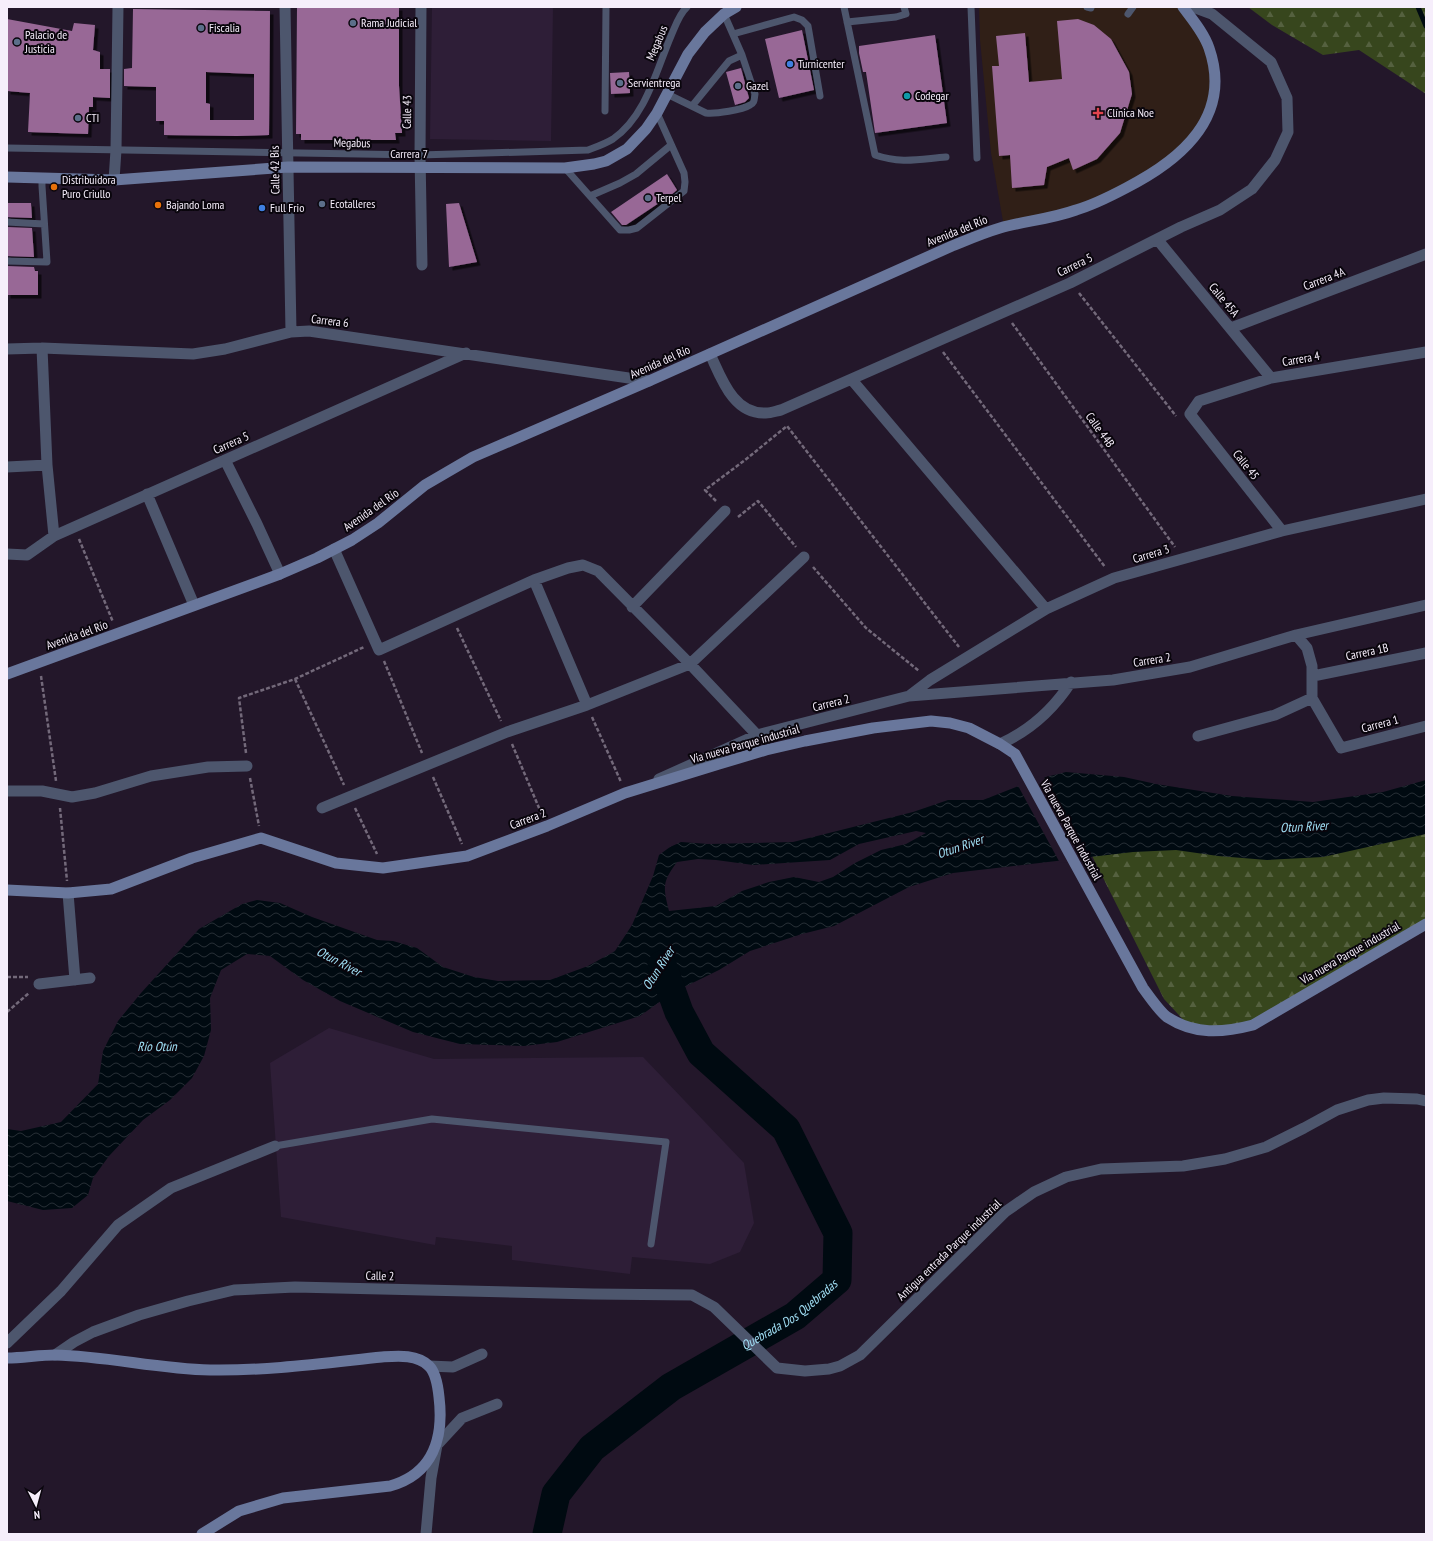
<svg xmlns="http://www.w3.org/2000/svg" width="1433" height="1541" font-family="'PT Sans Narrow',sans-serif">
  <defs>
    <pattern id="forest-firs" width="22" height="20" patternUnits="userSpaceOnUse"><rect width="22" height="20" fill="#37461d"/><path d="M5 1l3.5 6h-7zM16 11l3.5 6h-7z" fill="#55613f"/></pattern>
    <pattern id="water-waves" width="16" height="10" patternUnits="userSpaceOnUse"><rect width="16" height="10" fill="#000a11"/><path d="M0 5q4-4 8 0t8 0" fill="none" stroke="#262e35"/></pattern>
    <filter id="shadow"><feDropShadow dx="3.5" dy="3.5" stdDeviation="0" flood-color="#0009"/></filter>
  </defs>
  <rect width="100%" height="100%" fill="#23172a"/>
  <path fill="#2e1e37" d="M432,7H553L551,141L430,139Z
    M329,1028L434,1059L643,1057L744,1163L754,1223L740,1252L710,1264L632,1257L630,1274L512,1260V1246L436,1237L435,1245L281,1217L270,1063Z"/>
  <path fill="#301f17" d="M979,7H1183L1209,46L1212,105L1182,151L1094,204L1004,227L991,153L980,40Z"/>
  <path fill="url(#forest-firs)" d="M1248,7H1426V94L1359,50L1323,55L1272,25Z
    M1078,828L1426,829V924L1253,1025L1190,1027L1164,999Z"/>
  <path fill="url(#water-waves)" fill-rule="evenodd" d="M1066,772L1124,777L1156,784L1232,796L1313,802L1383,792L1426,780V834L1323,857L1267,860L1218,856L1176,850L1133,852L953,873L909,887L834,926L802,934L750,951L719,970L672,993L640,1016L557,1042L524,1046L460,1044L413,1032L340,1001L303,980L270,956L247,954L221,970L210,998L211,1030L204,1056L192,1078L170,1100L143,1120L109,1156L93,1178L88,1195L72,1208L43,1210L7,1201V1129L21,1131L61,1122L98,1084L103,1051L118,1021L141,993L199,929L242,904L257,900L280,903L312,917L377,940L393,941L417,948L443,967L474,977L498,981L550,980L588,966L615,951L632,925L653,876L659,855L670,847L681,842L709,844L793,842L913,812L948,800H983L1034,780ZM916,831L926,833L906,844L881,850L855,863L833,877L819,882L794,877L769,882L742,891L716,906L669,911C663,887 662,882 677,862L698,859L716,860L753,865L830,860L859,844Z"/>
  <path fill="#23172a" d="M1043,775L1089,860L1060,863L1017,784Z"/>
  <g fill="none" stroke-linecap="round" stroke-linejoin="round">
    <path stroke="#000a11" stroke-width="5" d="M1418,7L1426,26"/>
    <path stroke="#000a11" stroke-width="29" id="s1" d="M547,1534L556,1494L592,1448L671,1387L795,1316L837,1280L838,1233L786,1129L701,1053L679,1012L662,965"/>
  </g>
  <path fill="#986896" fill-rule="evenodd" filter="url(#shadow)" d="M297,7H399V86L402,133H395L396,140H301V134H296Z
    M133,9L270,11L269,135L237,136L164,135V121H156V87L124,86V69L132,68ZM206,72L254,74V120H210V104L206,103Z
    M7,19L72,31L74,23L95,25L93,50L100,52V69H110V98L93,97V107H89L88,134L28,132L30,93L7,91Z
    M1078,19L1094,25L1111,39L1129,72L1132,94L1120,133L1097,159L1073,170L1069,158L1047,167L1044,185L1012,188L1010,155L999,156L992,66H999L996,36L1025,33L1029,82L1062,79L1057,21Z
    M802,30L814,90L779,98L765,39Z
    M935,35L947,123L875,133L866,72H863L859,53V46Z
    M741,68L749,98L745,102L735,105L726,72Z
    M629,72L630,93L611,94L610,73Z
    M667,174L677,190L671,195L626,225H622L611,212Z
    M7,203H31L32,218L7,217Z
    M459,203L477,262L449,267L446,204Z
    M7,227L32,228L34,257L7,256Z
    M7,266L34,267L35,271H38V295H7Z"/>
  <g fill="none" stroke-linecap="round" stroke-linejoin="round">
    <path stroke="#73697a" stroke-width="2.5" stroke-dasharray="4 2" stroke-linecap="butt" d="M1079,293L1176,416
      M1012,323L1175,547
      M943,352L1105,567
      M716,501L705,490L745,460L787,426L959,647
      M738,517L758,501L796,547
      M79,539L113,622
      M813,567L866,628L919,671
      M457,628L501,721
      M384,661L422,753
      M41,676L56,781
      M295,679L344,785
      M592,717L621,782
      M512,744L542,815
      M246,753L239,698L295,679L364,647
      M433,777L462,844
      M250,778L259,826
      M60,808L67,881
      M355,808L377,854
      M7,977H28
      M7,1012L29,993"/>
    <path stroke="#4d566d" stroke-width="7" d="M844,7L875,155C901,164 920,159 946,157
      M971,7L977,158
      M1087,7L1091,8
      M1128,14L1133,7
      M847,22L896,17L906,14L904,7
      M733,34L794,17L802,20L808,26L820,96
      M667,94L706,113C716,114 742,110 750,105C755,103 754,99 755,94L742,55L724,14
      M692,106L729,61L742,55
      M605,111L606,7
      M7,148L420,155L588,150C596,147 605,144 613,139C646,116 656,71 671,36C675,27 679,14 687,7
      M565,168L620,230H629L637,228L684,191L685,182L684,173L657,113
      M590,196L620,183L636,174L671,145
      M7,222L44,224
      M7,261L47,262L42,186V178
      M275,1146L432,1119L666,1142L651,1244"/>
    <path stroke="#4d566d" stroke-width="11" d="M285,7L291,332
      M421,7L420,155L422,265
      M114,180L116,150L118,7
      M1157,239L1271,378
      M1231,328L1426,254
      M42,348L47,465L54,536
      M7,349L42,348L193,354L225,349L291,332L309,331L649,381
      M710,354C721,377 733,415 766,413C771,413 776,411 781,410L1070,283L1181,227L1220,210L1252,189L1275,160L1288,132L1287,98L1271,62L1212,14L1193,7
      M852,380L1046,609
      M225,460L257,524L280,574
      M7,467L47,465
      M147,494L194,605
      M1282,531L1190,414L1199,401L1271,378L1426,352
      M334,549L379,650L534,580L568,568L583,565L598,571L690,664L757,735
      M7,554L27,555L54,536L466,353
      M534,580L587,705
      M632,607L725,511
      M1296,635L1307,648L1312,666V698L1341,748L1426,726
      M1313,676L1426,653
      M909,696L930,680L1046,609L1114,578L1282,531L1426,499
      M1198,736L1275,715L1312,698
      M1000,744C1031,730 1053,710 1071,682
      M659,779L757,735L909,696L1113,680L1190,667L1296,635L1426,605
      M7,791H42L72,797L95,793L151,776L208,767L247,766
      M322,808L507,732L587,705L690,664L804,557
      M68,893L75,980
      M39,984L90,978
      M7,1343L61,1291L118,1225L171,1188L275,1146
      M55,1355L74,1342L93,1332L139,1315L188,1301L234,1290L295,1287L593,1294L692,1295L714,1307L777,1368L805,1371L829,1369L840,1366L860,1355L1005,1212L1034,1192L1066,1177L1101,1169L1183,1166L1225,1159L1266,1147L1304,1128L1337,1110L1368,1100L1384,1098L1417,1099L1426,1101
      M429,1366L453,1367L482,1354
      M426,1534L431,1478L437,1445L462,1418L497,1404"/>
    <path stroke="#69779c" stroke-width="11" d="M7,177L114,180L288,167L565,168L594,164L606,161L627,149L646,129L657,113L688,54L705,32L724,14L736,7
      M7,674L280,574L317,558L352,540L378,523L425,485L473,457L649,381L952,246C967,240 983,233 1000,228C1025,221 1051,219 1076,210C1093,205 1109,197 1126,188C1181,160 1233,117 1209,48C1204,33 1192,19 1183,7
      M7,890L68,893L111,889L192,858L261,838L336,863L383,868L467,856L547,826L625,793L719,764L766,750L805,741L873,728L931,721L950,723L969,728L1000,744L1015,754L1143,988C1149,996 1159,1011 1167,1017C1195,1035 1222,1033 1253,1025L1426,924
      M7,1358C23,1358 39,1355 55,1355C107,1356 158,1369 210,1370C267,1371 325,1363 382,1357C397,1356 417,1354 429,1366C436,1373 438,1387 439,1397C444,1438 433,1474 390,1486L283,1498L239,1511L202,1534"/>
  </g>
  <g fill="#5c6f8a" stroke="#09050c" stroke-width="1.5">
    <circle cx="353" cy="23" r="4"/>
    <circle cx="201" cy="28" r="4"/>
    <circle cx="17" cy="42" r="4"/>
    <circle cx="620" cy="83" r="4"/>
    <circle cx="738" cy="86" r="4"/>
    <circle cx="78" cy="118" r="4"/>
    <circle cx="648" cy="198" r="4"/>
    <circle cx="322" cy="204" r="4"/>
  </g>
  <g fill="#3f7fe0" stroke="#09050c" stroke-width="1.5">
    <circle cx="790" cy="64" r="4"/>
    <circle cx="262" cy="208" r="4"/>
  </g>
  <circle fill="#0f9aa8" stroke="#09050c" stroke-width="1.5" cx="907" cy="96" r="4"/>
  <path fill="#e0444e" stroke="#09050c" stroke-width="1.5" d="M1096 107h4v4h4v4h-4v4h-4v-4h-4v-4h4z"/>
  <g fill="#e8710a" stroke="#09050c" stroke-width="1.5">
    <circle cx="54" cy="187" r="4"/>
    <circle cx="158" cy="205" r="4"/>
  </g>
  <g text-anchor="middle" stroke-width="4" stroke-linejoin="round" paint-order="stroke">
    <g font-size="12" fill="#f6eefb" stroke="#09050c" text-anchor="start">
      <text x="361" y="27">Rama Judicial</text>
      <text x="209" y="32">Fiscalia</text>
      <text x="25" y="39">Palacio de<tspan x="25" dy="14">Justicia</tspan></text>
      <text x="798" y="68">Turnicenter</text>
      <text x="628" y="87">Servientrega</text>
      <text x="746" y="90">Gazel</text>
      <text x="915" y="100">Codegar</text>
      <text x="1107" y="117">Clínica Noe</text>
      <text x="86" y="122">CTI</text>
      <text x="62" y="184">Distribuidora<tspan x="62" dy="14">Puro Criullo</tspan></text>
      <text x="656" y="202">Terpel</text>
      <text x="330" y="208">Ecotalleres</text>
      <text x="166" y="209">Bajando Loma</text>
      <text x="270" y="212">Full Frio</text>
    </g>
    <g font-size="12" fill="#f6eefb" stroke="#09050c">
      <text transform="translate(657 43) rotate(-67)" y="4">Megabus</text>
      <text transform="translate(407 112) rotate(-89)" y="4">Calle 43</text>
      <text transform="translate(352 143) rotate(1)" y="4">Megabus</text>
      <text x="409" y="158">Carrera 7</text>
      <text transform="translate(275 170) rotate(-91)" y="4">Calle 42 Bis</text>
      <text transform="translate(957 231) rotate(-22)" y="4">Avenida del Río</text>
      <text transform="translate(1075 265) rotate(-26)" y="4">Carrera 5</text>
      <text transform="translate(1324 279) rotate(-21)" y="4">Carrera 4A</text>
      <text transform="translate(1224 300) rotate(50)" y="4">Calle 45A</text>
      <text transform="translate(330 321) rotate(7)" y="4">Carrera 6</text>
      <text transform="translate(1301 359) rotate(-10)" y="4">Carrera 4</text>
      <text transform="translate(660 362) rotate(-24)" y="4">Avenida del Río</text>
      <text transform="translate(1100 430) rotate(54)" y="4">Calle 44B</text>
      <text transform="translate(231 443) rotate(-24)" y="4">Carrera 5</text>
      <text transform="translate(1246 465) rotate(52)" y="4">Calle 45</text>
      <text transform="translate(371 510) rotate(-35)" y="4">Avenida del Río</text>
      <text transform="translate(1151 554) rotate(-17)" y="4">Carrera 3</text>
      <text transform="translate(77 635) rotate(-20)" y="4">Avenida del Río</text>
      <text transform="translate(1367 652) rotate(-12)" y="4">Carrera 1B</text>
      <text transform="translate(1152 660) rotate(-9)" y="4">Carrera 2</text>
      <text transform="translate(831 703) rotate(-14)" y="4">Carrera 2</text>
      <text transform="translate(1380 724) rotate(-15)" y="4">Carrera 1</text>
      <text transform="translate(745 744) rotate(-16)" y="4">Vía nueva Parque industrial</text>
      <text transform="translate(528 819) rotate(-21)" y="4">Carrera 2</text>
      <text transform="translate(1071 830) rotate(61)" y="4">Vía nueva Parque industrial</text>
      <text transform="translate(1350 953) rotate(-30)" y="4">Vía nueva Parque industrial</text>
      <text transform="translate(949 1250) rotate(-44)" y="4">Antigua entrada Parque industrial</text>
      <text transform="translate(380 1276) rotate(1)" y="4">Calle 2</text>
    </g>
    <g font-size="13" font-style="italic" fill="#a1e0f6" stroke="#09050c">
      <text transform="translate(1304 826) rotate(-3)" y="5">Otun River</text>
      <text transform="translate(960 846) rotate(-19)" y="5">Otun River</text>
      <text transform="translate(339 961) rotate(28)" y="5">Otun River</text>
      <text transform="translate(658 968) rotate(-57)" y="5">Otun River</text>
      <text x="157" y="1051">Río Otún</text>
      <text dy="5" stroke="none"><textPath href="#s1" startOffset="338">Quebrada Dos Quebradas</textPath></text>
    </g>
  </g>
  <rect width="1433" height="1541" fill="none" stroke="#f6eefb" stroke-width="16"/>
  <g transform="translate(36 1505) rotate(174)" stroke="#09050c" stroke-width="3" paint-order="stroke">
  <path d="M0-3L7 15L0 10L-7 15Z" fill="#f6eefb"/>
  <text y="-6" font-size="11" font-weight="bold" text-anchor="middle" fill="#f6eefb">N</text>
  </g>
</svg>
